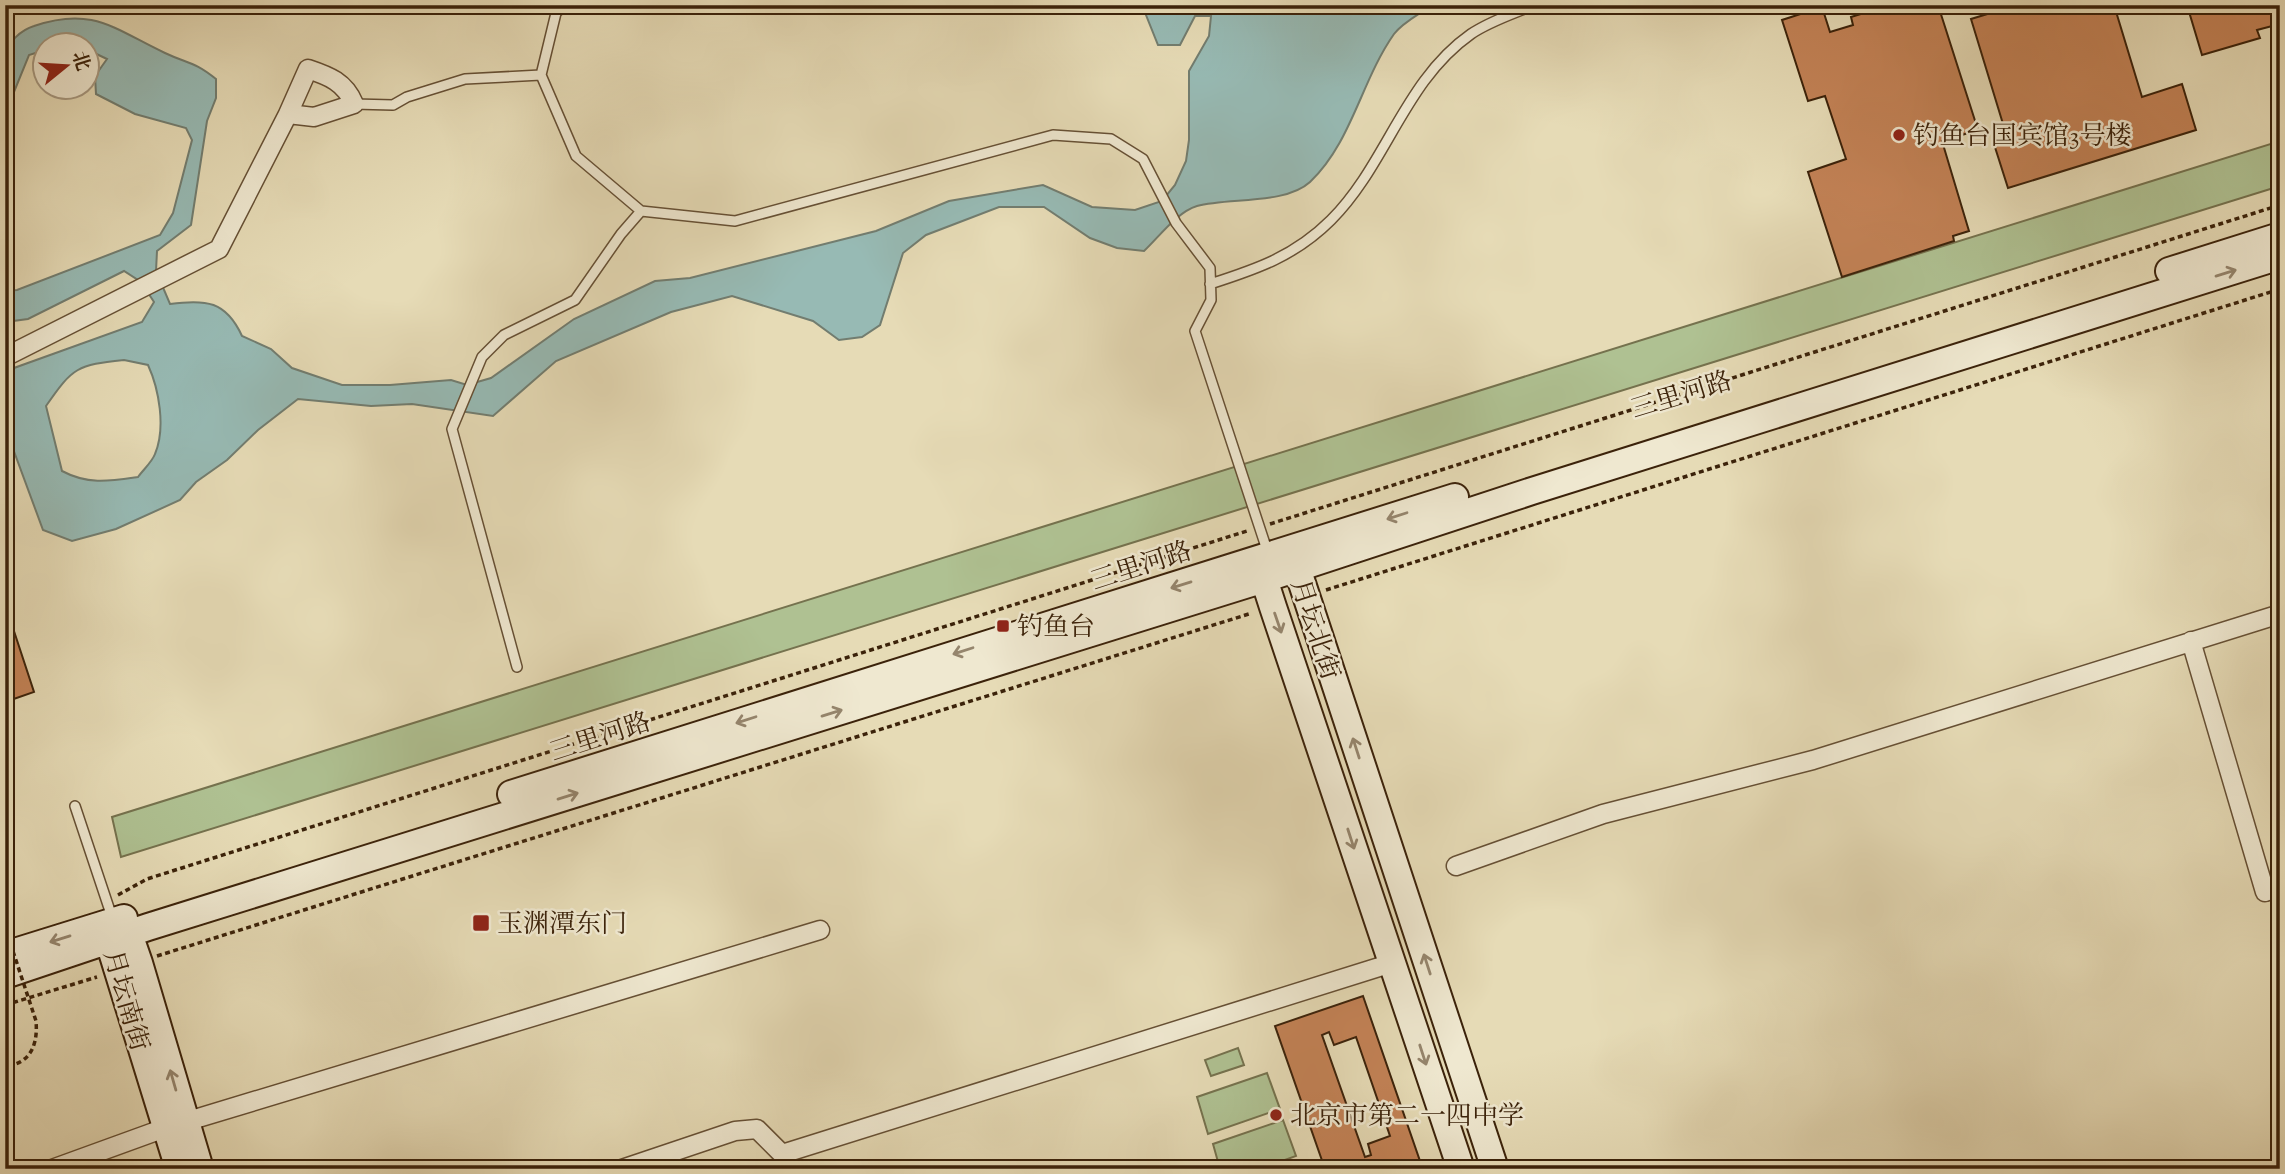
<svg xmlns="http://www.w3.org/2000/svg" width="2285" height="1174" font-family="'Sorts Mill Goudy','Noto Serif SC',serif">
  <rect width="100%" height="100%" fill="#e6dbb6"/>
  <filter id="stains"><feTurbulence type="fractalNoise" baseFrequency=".00286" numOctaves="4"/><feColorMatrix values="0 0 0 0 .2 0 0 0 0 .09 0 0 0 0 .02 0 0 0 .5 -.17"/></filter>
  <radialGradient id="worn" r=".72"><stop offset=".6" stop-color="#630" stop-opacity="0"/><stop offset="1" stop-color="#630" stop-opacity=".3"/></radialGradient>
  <path fill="#afc192" stroke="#75724e" stroke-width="2" d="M2280,141V186L121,857L112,817Z
    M1238,1048L1244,1065L1211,1076L1205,1060Z
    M1267,1073L1280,1109L1208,1134L1197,1097Z
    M1283,1120L1296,1156L1260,1169H1220L1213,1144Z"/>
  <path fill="#97bab4" stroke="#727d70" stroke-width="2" fill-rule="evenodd" d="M1142,5H1432C1420,14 1403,22 1394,34C1361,81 1352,142 1310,182C1285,205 1228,197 1197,206C1177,212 1159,237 1144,251L1117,248L1090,238L1044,207H999L926,235L903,253L880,325L862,337L839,340L813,321L732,296L671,312L556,361L493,416L412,404L371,406L298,399L258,430L227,460L196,482L180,500L116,529L72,541L43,530L5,427V375L14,368L142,322L154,302L141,282L124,271L28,319L5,322V291L17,290L160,235L173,213L192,140L186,128L135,114L96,94L95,76L107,59L88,50V46H46L45,50L29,55L5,114C5,96 1,73 5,55C8,42 21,30 34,26C93,6 114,29 165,53C188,64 194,61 216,79V98L207,121L191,225L157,251L156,271L170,304C206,299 226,301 242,336L271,349L292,368L342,385H390L451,380L467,385L491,378L574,319L655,281L690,278L876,231L949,201L1043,185L1092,207L1135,210L1162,201L1175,185L1186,161L1189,140V71L1209,36L1211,16H1195L1180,45H1158ZM124,360L148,365C159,389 166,428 155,454C152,462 143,470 138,477C110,481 88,485 62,471L46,406C73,367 77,365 124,360Z"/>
  <path fill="#c38256" stroke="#3b220a" stroke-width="2" fill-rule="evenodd" d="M1890,5L1896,10L1912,5H1938L1978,130L1942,141L1969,231L1953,236L1954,241L1842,277L1808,172L1846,159L1825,96L1808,101L1782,20L1822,7L1830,32L1853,25L1851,17Z
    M2017,5H2114L2142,97L2182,84L2196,130L2008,188L1993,141L2007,137L1971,19Z
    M2187,5H2280V24L2257,30L2260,38L2202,55Z
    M11,622L34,692L5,702V624Z
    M1363,996L1421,1164L1407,1169H1325L1275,1026ZM1329,1032L1334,1045L1356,1037L1390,1136L1368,1144L1371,1155L1365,1157L1322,1035Z"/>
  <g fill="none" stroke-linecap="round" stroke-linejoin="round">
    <g stroke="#665035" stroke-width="12">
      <path id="service" d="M564,5L556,13L541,75L576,156L641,211L735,221L1053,135L1111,139L1143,159L1176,223L1210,268L1211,300L1195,331L1268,553
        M354,104L393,105L407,97L465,79L541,75
        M1210,284C1257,269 1295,256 1331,220C1387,164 1404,81 1471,34C1490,21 1513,14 1534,5
        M517,667L452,429L482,357L504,335L575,300L621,234L641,211
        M75,806L112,917"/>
    </g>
    <g stroke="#665035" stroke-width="21">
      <path id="minor" d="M308,69C329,76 345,82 354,104L314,117L288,114Z
        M5,357L219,249L288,114
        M2191,641L2265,892L2280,887
        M1456,866L1603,814L1813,760L2280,614
        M52,1169L165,1128L820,930
        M622,1169L735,1131L757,1129L782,1154L1392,963"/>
    </g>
    <g stroke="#3b220a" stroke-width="30">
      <path id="secondary" d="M2169,271L2280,236
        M1268,563L1264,579L1273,607L1461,1169
        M1297,568L1495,1169
        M511,794L1455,497
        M117,924L129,934L139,963L200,1169
        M113,926L109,942L179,1169
        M5,955L124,918
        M5,975L148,927L1264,579L1532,491L2280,256"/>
    </g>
    <path stroke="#3b220a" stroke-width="3.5" stroke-dasharray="5 3.5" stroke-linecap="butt" d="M1270,524L2280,205
      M1326,590L2280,289
      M118,895L147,879L1250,530
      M157,956L1252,613
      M5,1005L97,977"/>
    <use href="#service" stroke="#efe8d0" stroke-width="9"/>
    <use href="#minor" stroke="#efe8d0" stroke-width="18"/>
    <use href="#secondary" stroke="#efe8d0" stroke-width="26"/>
    <path stroke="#3b220a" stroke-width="3.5" stroke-dasharray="5 3.5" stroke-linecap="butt" d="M5,927L36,1021C38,1044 31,1064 5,1066"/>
  </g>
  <defs><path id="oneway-shaft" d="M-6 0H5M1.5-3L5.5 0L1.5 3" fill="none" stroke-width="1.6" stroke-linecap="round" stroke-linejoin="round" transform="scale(1.75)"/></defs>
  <g stroke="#95856d">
    <use href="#oneway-shaft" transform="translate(2226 273) rotate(-17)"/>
    <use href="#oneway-shaft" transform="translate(1397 516) rotate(162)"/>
    <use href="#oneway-shaft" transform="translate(1181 585) rotate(163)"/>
    <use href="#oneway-shaft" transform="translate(1278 623) rotate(71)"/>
    <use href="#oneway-shaft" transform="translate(963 651) rotate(162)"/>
    <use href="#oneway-shaft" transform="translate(832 713) rotate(-17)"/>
    <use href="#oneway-shaft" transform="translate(746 720) rotate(162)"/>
    <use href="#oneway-shaft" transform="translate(1356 748) rotate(-108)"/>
    <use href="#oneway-shaft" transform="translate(568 796) rotate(-17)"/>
    <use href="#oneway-shaft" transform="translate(1351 839) rotate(72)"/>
    <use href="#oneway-shaft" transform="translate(60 939) rotate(163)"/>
    <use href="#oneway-shaft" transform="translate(1427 964) rotate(-108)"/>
    <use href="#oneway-shaft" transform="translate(1423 1055) rotate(72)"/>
    <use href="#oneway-shaft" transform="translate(173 1080) rotate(-106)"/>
  </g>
  <g fill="#8f2418" stroke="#efe8d0" stroke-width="2.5">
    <circle cx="1899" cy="135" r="7"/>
    <rect x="996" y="619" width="14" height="14" rx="3.5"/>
    <rect x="472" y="914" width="18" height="18" rx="3.5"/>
    <circle cx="1276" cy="1115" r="7"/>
  </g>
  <g text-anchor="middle" stroke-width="5" stroke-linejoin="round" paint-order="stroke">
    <g font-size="26" fill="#3b220a" stroke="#efe8d0" text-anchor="start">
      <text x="1913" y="144">钓鱼台国宾馆3号楼</text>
      <text x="1017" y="635">钓鱼台</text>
      <text x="497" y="932">玉渊潭东门</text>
      <text x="1290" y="1124">北京市第二一四中学</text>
    </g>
    <g font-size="26" fill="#3b220a" stroke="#efe8d0">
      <text transform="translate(1681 394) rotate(-17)" y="9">三里河路</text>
      <text transform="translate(1141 565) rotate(-18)" y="9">三里河路</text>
      <text transform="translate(1316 629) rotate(72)" y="9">月坛北街</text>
      <text transform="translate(600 736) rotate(-18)" y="9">三里河路</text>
      <text transform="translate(127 1000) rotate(74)" y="9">月坛南街</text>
    </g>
  </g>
  <rect width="2285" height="1174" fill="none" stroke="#e6dbb6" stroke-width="28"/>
  <rect x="7" y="7" width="2271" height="1160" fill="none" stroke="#3b220a" stroke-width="3.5"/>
  <rect x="14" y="14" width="2257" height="1146" fill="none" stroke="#3b220a" stroke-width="2"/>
  <g transform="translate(66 66) rotate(72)"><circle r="33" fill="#efe8d0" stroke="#a79981" stroke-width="2"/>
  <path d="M0-5L12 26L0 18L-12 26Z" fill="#8f2418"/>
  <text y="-10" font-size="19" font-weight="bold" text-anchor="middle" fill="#3b220a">北</text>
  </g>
  <rect width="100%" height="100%" filter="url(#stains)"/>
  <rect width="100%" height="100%" fill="url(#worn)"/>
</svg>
